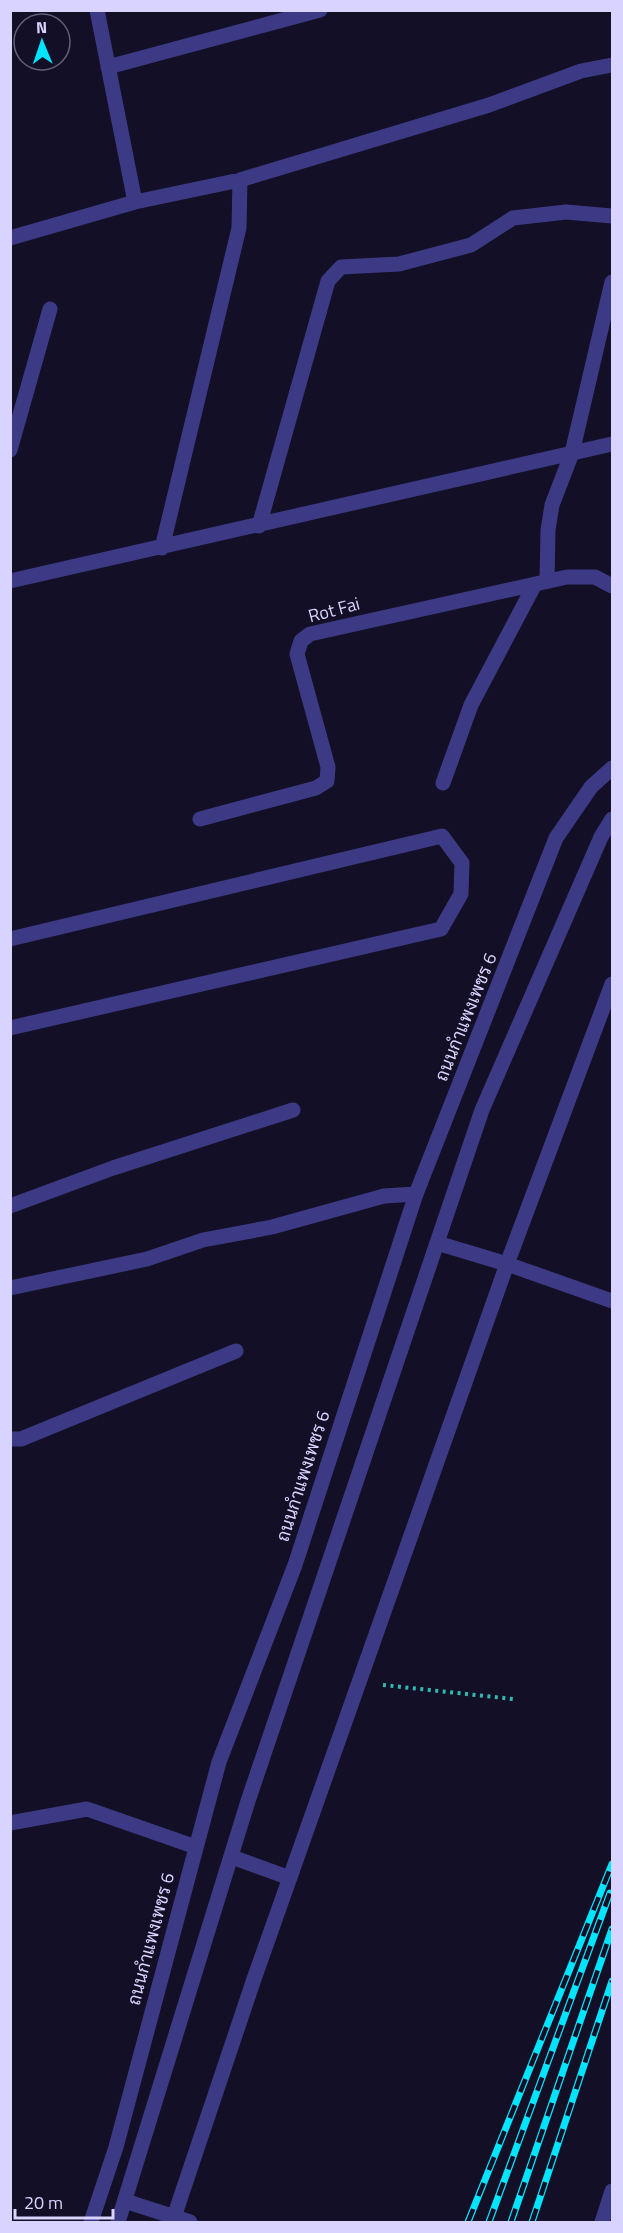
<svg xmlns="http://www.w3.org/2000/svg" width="623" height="2233" font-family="'Titillium Web',Sarabun,sans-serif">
  <rect width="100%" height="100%" fill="#130f26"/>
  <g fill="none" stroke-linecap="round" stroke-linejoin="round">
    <path stroke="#2fb8b0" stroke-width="4" stroke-dasharray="3 4.5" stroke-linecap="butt" d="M383,1685L513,1699"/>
    <path stroke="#3d3a85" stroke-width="15" d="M443,783L471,705L535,584
      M200,819L316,788L327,781L328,767L297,654L301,641L310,634L567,577H595L612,586
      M10,939L442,836L462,863L461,894L441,929L10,1028
      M10,1206L113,1168L293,1110
      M10,1288L147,1259L203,1240L272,1227L384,1196L416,1194
      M10,1439H21L236,1351
      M125,2201L190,2222
      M602,2222L612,2191"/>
    <path stroke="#3d3a85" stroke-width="15" d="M97,10L135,202
      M108,67L320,10
      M10,238L135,202L240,180L489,105L581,71L612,65
      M10,450L50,309
      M259,526L328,281L341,267L399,264L471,245L513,218L566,212L612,216
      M162,548L239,228L240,180
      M10,581L612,444
      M547,581L548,530L552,505L572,453L612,282
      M437,1243L507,1264L612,1301
      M10,1823L87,1809L196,1847
      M232,1857L290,1878
      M174,2217L254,1979L507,1264L612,984"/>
    <path stroke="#3d3a85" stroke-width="15" d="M91,2222L116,2147L219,1762L295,1565L416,1194L556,838L591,787L612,768
      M118,2222L248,1801L482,1110L601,837L612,819"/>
    <g stroke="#00e5ff" stroke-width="7">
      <path id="rail" d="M468,2222L612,1864
        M489,2222L610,1893
        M511,2222L612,1929
        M532,2222L612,1981"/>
    </g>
    <use href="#rail" stroke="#130f26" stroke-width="4.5" stroke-dasharray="14" stroke-linecap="butt"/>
  </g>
  <g text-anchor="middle" stroke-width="4.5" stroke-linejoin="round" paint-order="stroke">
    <g font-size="18" fill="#d9d4ff" stroke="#130f26">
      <text transform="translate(334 610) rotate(-15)" y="6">Rot Fai</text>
      <text transform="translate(466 1017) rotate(-68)" y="6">ถนนกำแพงเพชร 6</text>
      <text transform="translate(303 1476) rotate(-72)" y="6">ถนนกำแพงเพชร 6</text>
      <text transform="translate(151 1939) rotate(-75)" y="6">ถนนกำแพงเพชร 6</text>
    </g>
  </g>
  <rect width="623" height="2233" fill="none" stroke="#d9d4ff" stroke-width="24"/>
  <g transform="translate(42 42) rotate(358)"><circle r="28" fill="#130f26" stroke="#625e7d" stroke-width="1.5"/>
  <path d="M0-4.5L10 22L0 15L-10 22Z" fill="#00e5ff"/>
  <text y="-9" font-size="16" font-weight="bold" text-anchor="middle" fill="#d9d4ff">N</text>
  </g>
  <path d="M15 2209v9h98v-9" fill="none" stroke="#d9d4ff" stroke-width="3"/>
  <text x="24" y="2209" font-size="18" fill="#d9d4ff" stroke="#130f26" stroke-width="4.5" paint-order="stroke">20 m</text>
</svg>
